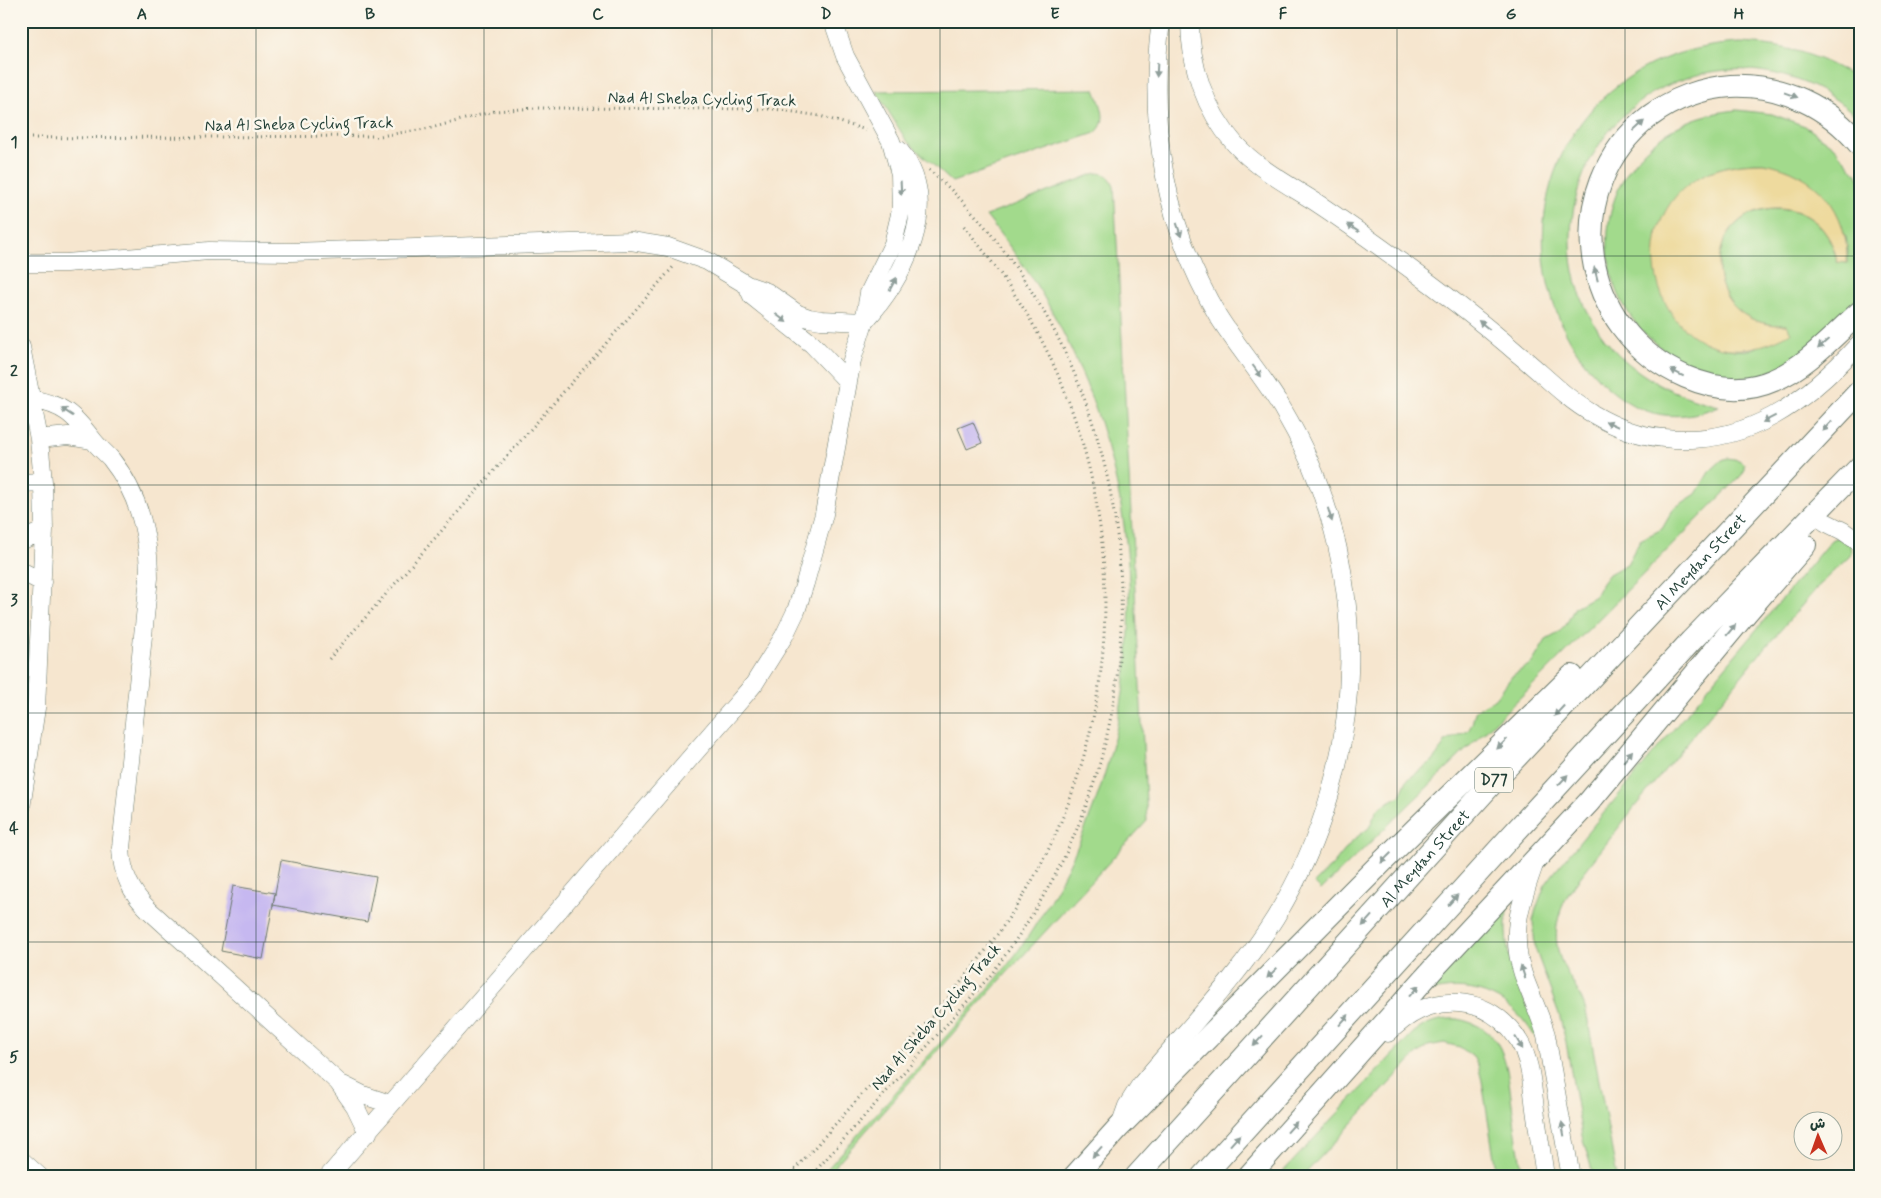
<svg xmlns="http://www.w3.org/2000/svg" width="1881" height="1198" font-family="Mynerve,'Playpen Sans Arabic',sans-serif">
  <rect width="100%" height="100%" fill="#fbf7ec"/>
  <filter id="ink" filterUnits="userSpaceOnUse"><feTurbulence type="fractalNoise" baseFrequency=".02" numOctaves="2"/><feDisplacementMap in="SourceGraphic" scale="10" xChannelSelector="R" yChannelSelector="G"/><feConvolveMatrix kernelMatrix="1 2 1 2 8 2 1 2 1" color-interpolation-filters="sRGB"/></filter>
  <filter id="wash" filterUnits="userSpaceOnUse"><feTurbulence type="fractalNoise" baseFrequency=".0096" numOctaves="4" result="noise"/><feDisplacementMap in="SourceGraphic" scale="20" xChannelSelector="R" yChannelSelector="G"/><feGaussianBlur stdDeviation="1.12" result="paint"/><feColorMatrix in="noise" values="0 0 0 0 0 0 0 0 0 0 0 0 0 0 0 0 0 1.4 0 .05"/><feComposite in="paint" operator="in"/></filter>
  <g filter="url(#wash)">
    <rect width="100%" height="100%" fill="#f6e6cf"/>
    <path fill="#a2da8c" stroke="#608c60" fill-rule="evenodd" d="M1740,43C1787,45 1821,55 1860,81V120C1834,93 1797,76 1760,71C1723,66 1683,75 1651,94C1561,150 1542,279 1619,355C1647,382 1681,397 1719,406C1672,426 1633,414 1599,379C1512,288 1528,135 1639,71C1670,53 1704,45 1740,43Z
      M1095,89C1100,104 1110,121 1095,133L952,182L906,140L876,91Z
      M1737,110L1772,114L1805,126L1833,146L1856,173L1860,181V301C1846,314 1832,327 1818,340C1812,346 1805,353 1798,358C1788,364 1768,373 1757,376C1740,381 1716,374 1701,369C1585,329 1574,174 1685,123C1702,115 1719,112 1737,110ZM1764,163L1846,236L1848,250L1847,263L1837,262C1824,186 1721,194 1719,265C1718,279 1723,293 1732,304C1746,320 1765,326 1786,325C1776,332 1766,343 1755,348C1737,356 1707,343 1691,334L1656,236C1672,184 1711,162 1764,163Z
      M1096,173C1106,173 1111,177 1114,186L1147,821L995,986L825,1177H820C860,1132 900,1087 941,1042C970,1009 1001,977 1025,941C1156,745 1164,512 1049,306C1031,274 1009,245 986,216Z
      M1728,458L1739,460L1744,464V471L1741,476L1534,684L1321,890L1314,883L1333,865L1353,840L1369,828L1377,810L1385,804L1400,796L1407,780L1434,760L1446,741L1468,731L1472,724L1475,712L1478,709L1495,699L1513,675L1532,663L1546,640L1557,634L1566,625L1575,607L1595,596L1602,583L1609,574L1627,564L1640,540L1662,529L1674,508L1696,494L1709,472L1722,460Z
      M1835,538H1840L1850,544L1851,553L1850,556L1823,581L1753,662L1633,809L1575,884C1557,909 1550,937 1563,965C1571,981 1581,994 1586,1011L1617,1177H1594L1582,1136L1566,1042L1559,1014L1535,948L1533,921L1536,909L1545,885L1553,874L1831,540Z
      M1508,903C1499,956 1521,988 1539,1036L1535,1037C1513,999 1476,981 1433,991L1430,989L1431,986Z
      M1457,1019C1473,1022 1486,1028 1496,1041C1508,1059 1509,1084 1512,1104C1515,1128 1519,1153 1523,1177H1497L1482,1081L1478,1065L1473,1057L1460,1047L1444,1043L1428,1046L1415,1056L1302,1177H1278L1413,1033C1427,1022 1440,1018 1457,1019Z"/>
    <path fill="#eeda9e" stroke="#868c69" d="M1764,163C1816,172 1849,210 1847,263L1837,262C1824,186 1721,193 1719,265C1718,279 1723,293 1732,304C1746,320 1765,326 1787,325L1791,333C1647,415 1586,160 1764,163Z"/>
    <g id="blocks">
      <path fill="#c6b8f0" d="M973,422L982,443L967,449L958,428Z
        M281,860L376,877L367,922L273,905Z
        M233,886L275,893L263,959L221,951Z"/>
    </g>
  </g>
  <g filter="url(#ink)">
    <use href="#blocks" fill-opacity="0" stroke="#6a786a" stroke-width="1"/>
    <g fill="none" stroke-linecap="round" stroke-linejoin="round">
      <g stroke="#6a786a" stroke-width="19">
        <path id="minor" d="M1190,21C1190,66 1205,110 1235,144C1257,168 1287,184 1314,201C1349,224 1382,248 1416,273C1450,298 1485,325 1517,353C1542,373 1565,398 1593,414C1615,427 1639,436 1664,438C1748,447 1806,402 1860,343
          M21,263H66L209,251L291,252L631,241L668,247L707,261L747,285L767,292L798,314L809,318L821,320L864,322
          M747,285L752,296L812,344L848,382
          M864,322C903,279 944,204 899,150
          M21,347L39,439L43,482L44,530L36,708L21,808
          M31,399C64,405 73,414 93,440C98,447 105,452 111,459C138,493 149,535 149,578L121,848C122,874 131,893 150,911L338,1082L355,1106L368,1133
          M39,439L68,436L93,440
          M21,483L43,482
          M1825,522L1843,531L1860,543
          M21,541L44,530
          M21,571L42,582
          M1535,862C1521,902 1509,932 1523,974C1530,994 1540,1014 1546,1035L1571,1177
          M1388,1033C1408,1013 1430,1001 1459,1003C1491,1005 1519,1030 1527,1060C1532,1076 1533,1093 1535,1109C1538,1132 1542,1154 1545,1177
          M343,1085L363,1095L390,1104
          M1122,1120L1127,1106L1139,1087C1185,1031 1237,979 1275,918C1371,763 1375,564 1282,408C1263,376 1238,348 1218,316C1165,227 1147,123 1161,21
          M21,1160L40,1177
          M328,1177L736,705L754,684L784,636L796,611L805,583L824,514L852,360L864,322L869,293L893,244L901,210L900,174L891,141L845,56L833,21"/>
      </g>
      <g stroke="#6a786a" stroke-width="24">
        <g id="major">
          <path d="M1860,145C1828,106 1782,84 1731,86C1702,88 1673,99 1650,116C1557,188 1579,331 1686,377C1714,389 1745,393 1774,380C1806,367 1834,335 1860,312"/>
          <path d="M1074,1177L1119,1127L1382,862L1572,676"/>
          <path id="s1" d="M1136,1177L1505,769L1860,391"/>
          <path d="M1202,1177L1503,845L1691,641L1860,467"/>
          <path d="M1248,1177L1435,967L1589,802L1746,613L1805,545"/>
        </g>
      </g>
      <path stroke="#6a786a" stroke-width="3" stroke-dasharray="1 4" stroke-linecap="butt" d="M21,138L380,136L431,128L495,111L535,108L774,109L820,116L866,130
        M329,659L674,266
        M788,1177C825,1136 861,1095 898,1055C943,1005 987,954 1023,896C1124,730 1132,522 1045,347C1023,303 994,263 963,225
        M810,1177L990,976C1022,933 1051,888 1073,838C1146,673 1135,477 1048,319C1017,264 977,210 928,169"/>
      <use href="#minor" stroke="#fff" stroke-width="18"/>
      <use href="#major" stroke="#fff" stroke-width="22"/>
    </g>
    <defs><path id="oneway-solid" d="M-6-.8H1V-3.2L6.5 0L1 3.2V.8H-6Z" transform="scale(1.25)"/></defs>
    <g fill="#8f9e9a">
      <use href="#oneway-solid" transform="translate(1157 70) rotate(93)"/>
      <use href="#oneway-solid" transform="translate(1791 95) rotate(20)"/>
      <use href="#oneway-solid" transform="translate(1639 126) rotate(-43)"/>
      <use href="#oneway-solid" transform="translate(901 188) rotate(87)"/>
      <use href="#oneway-solid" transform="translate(1353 228) rotate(-146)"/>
      <use href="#oneway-solid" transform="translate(1179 230) rotate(72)"/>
      <use href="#oneway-solid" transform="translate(1596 274) rotate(-104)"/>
      <use href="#oneway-solid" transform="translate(893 284) rotate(-62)"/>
      <use href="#oneway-solid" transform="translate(781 318) rotate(37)"/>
      <use href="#oneway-solid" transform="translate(1484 325) rotate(-141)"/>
      <use href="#oneway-solid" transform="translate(1823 344) rotate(138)"/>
      <use href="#oneway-solid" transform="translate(1257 371) rotate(53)"/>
      <use href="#oneway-solid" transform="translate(1677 373) rotate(-153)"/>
      <use href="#oneway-solid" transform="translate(67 412) rotate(-146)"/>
      <use href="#oneway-solid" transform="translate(1769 419) rotate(153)"/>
      <use href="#oneway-solid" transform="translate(1612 424) rotate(-156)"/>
      <use href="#oneway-solid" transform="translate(1827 426) rotate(133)"/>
      <use href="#oneway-solid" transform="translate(1330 515) rotate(73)"/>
      <use href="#oneway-solid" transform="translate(1731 630) rotate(-50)"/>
      <use href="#oneway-solid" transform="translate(1559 711) rotate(133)"/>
      <use href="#oneway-solid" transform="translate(1502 744) rotate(136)"/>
      <use href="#oneway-solid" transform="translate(1628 756) rotate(-51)"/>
      <use href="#oneway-solid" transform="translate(1563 780) rotate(-47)"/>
      <use href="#oneway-solid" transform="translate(1386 858) rotate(135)"/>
      <use href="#oneway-solid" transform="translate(1453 900) rotate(-48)"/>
      <use href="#oneway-solid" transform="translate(1367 921) rotate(132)"/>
      <use href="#oneway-solid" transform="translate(1523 972) rotate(-108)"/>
      <use href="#oneway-solid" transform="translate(1272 973) rotate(135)"/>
      <use href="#oneway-solid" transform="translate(1414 991) rotate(-48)"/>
      <use href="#oneway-solid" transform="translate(1344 1020) rotate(-48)"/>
      <use href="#oneway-solid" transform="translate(1258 1041) rotate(132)"/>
      <use href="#oneway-solid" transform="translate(1519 1043) rotate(59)"/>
      <use href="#oneway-solid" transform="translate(1292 1127) rotate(-48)"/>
      <use href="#oneway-solid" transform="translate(1563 1129) rotate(-100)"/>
      <use href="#oneway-solid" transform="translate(1235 1140) rotate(-48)"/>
      <use href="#oneway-solid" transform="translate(1097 1152) rotate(132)"/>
    </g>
  </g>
  <path fill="none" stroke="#1f3d34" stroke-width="1" stroke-opacity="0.55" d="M256,21V1177M484,21V1177M712,21V1177M940,21V1177M1169,21V1177M1397,21V1177M1625,21V1177M21,256H1860M21,485H1860M21,713H1860M21,942H1860"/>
  <g text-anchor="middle" stroke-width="5" stroke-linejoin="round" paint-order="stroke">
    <rect fill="#fbf7ec" stroke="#61756b" stroke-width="1" x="1475" y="767.5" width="38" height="25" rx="4"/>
    <g font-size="15" font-weight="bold" fill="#1f3d34">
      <text x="1494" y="785">D77</text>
    </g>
    <g font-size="16" fill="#1f3d34" stroke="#fbf7ec">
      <text transform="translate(702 98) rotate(1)" y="6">Nad Al Sheba Cycling Track</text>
      <text transform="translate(299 123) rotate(-1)" y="6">Nad Al Sheba Cycling Track</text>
      <text dy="6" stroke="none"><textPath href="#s1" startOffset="835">Al Meydan Street</textPath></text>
      <text dy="6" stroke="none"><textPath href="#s1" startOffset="430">Al Meydan Street</textPath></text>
      <text transform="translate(935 1016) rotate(-49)" y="6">Nad Al Sheba Cycling Track</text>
    </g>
  </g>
  <rect width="1881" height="1198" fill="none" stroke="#fbf7ec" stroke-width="55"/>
  <g transform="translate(1818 1136) rotate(358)"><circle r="24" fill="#fbf7ec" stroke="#a3ada2"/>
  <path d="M0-4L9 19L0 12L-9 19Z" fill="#c8321e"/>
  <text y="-8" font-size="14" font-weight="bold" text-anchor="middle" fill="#1f3d34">ش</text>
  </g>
  <rect x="28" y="28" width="1826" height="1142" fill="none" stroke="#1f3d34" stroke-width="2"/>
  <g font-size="16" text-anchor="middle" font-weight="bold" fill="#1f3d34">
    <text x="142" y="19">A</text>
    <text x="370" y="19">B</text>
    <text x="598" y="19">C</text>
    <text x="826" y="19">D</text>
    <text x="1055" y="19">E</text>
    <text x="1283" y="19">F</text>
    <text x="1511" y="19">G</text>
    <text x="1739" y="19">H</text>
    <text x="14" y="147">1</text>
    <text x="14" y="376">2</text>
    <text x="14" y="605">3</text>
    <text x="14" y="833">4</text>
    <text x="14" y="1062">5</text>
  </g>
</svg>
